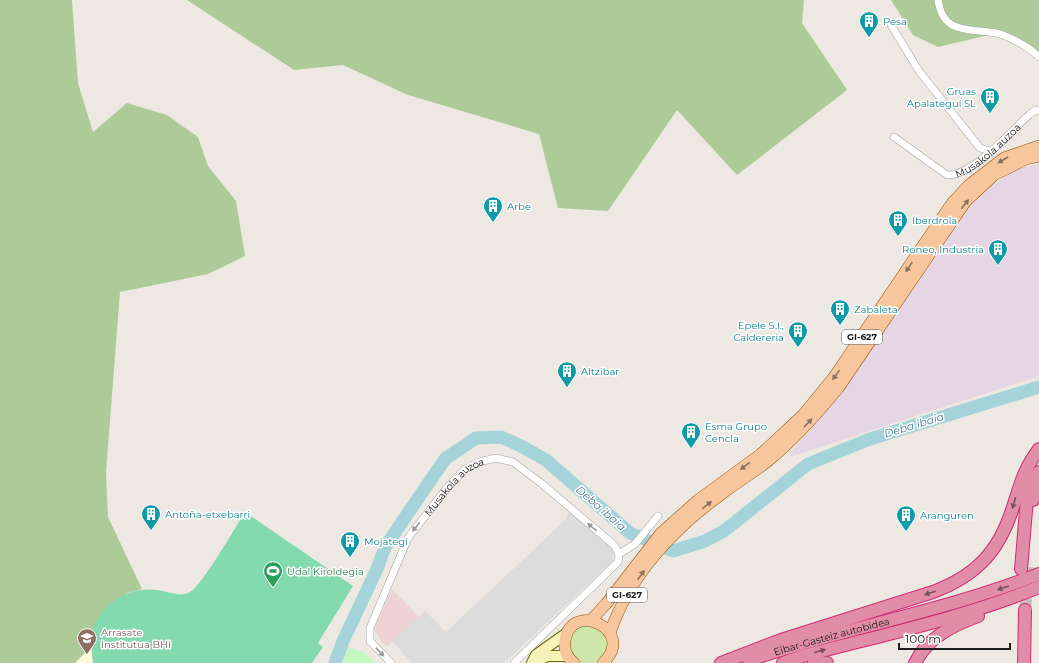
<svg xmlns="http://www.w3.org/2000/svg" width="1039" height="663" font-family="Montserrat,sans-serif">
  <rect width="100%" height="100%" fill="#ede8e2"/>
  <path fill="#eed2d4" d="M392,589L419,617L386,647L374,630Z"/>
  <path fill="#e6d5e5" d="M1039,163V376L790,457L791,452L843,392L971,206L991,186L1016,170Z"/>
  <path fill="#fdf9db" d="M91,647L93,663H71Z"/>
  <path fill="#cee6aa" d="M568 644a20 20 0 1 1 40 0a20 20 0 1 1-40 0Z"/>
  <path fill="#adcb99" d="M0,0H72L78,83L93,132L127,103L167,115L198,137L208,166L236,201L245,256L208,274L120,292L106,472L108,517L142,589L127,593L93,629L91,647L75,663H0Z
    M187,0H804L802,23L847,90L737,175L677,110L608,211L558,208L539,134L408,95L343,65L294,70Z
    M891,0H1039V57L993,34L938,47L913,35Z"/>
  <path fill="#c2f7c0" d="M348,647L363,652L376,663H343Z"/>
  <path fill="#83daae" d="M245,512L353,586L318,643L323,647L312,663H93C92,652 90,640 93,630C101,602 130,586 157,590C168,591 180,598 190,592C202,586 236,526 245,512Z"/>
  <path fill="#dcdcdc" d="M570,508L614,550L612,562L504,663H412L392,641L425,611L446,632L565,520Z"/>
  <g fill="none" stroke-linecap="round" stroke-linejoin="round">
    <path stroke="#a4d4d9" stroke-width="13" d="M335,663L343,641L377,569L385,547L445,459L476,438L501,437L519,445L546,460L630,533L673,551L705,541L724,531L808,464L870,439L1039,387"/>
    <path stroke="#c3bfba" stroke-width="12" stroke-dasharray="12 6" stroke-linecap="butt" d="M1025,610L1029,567"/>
    <g stroke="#a0a0a0" stroke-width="8">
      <g id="street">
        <path d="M938,0C943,35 969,28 996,33C1009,36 1029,47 1039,57"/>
        <path d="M891,25L919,71L980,148L990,151"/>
        <path id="s1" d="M894,137L947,175C973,176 1011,131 1030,114L1036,110L1039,111"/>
        <path d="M619,554L635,544L658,516"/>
        <path id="s2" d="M391,663L370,641V628L408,538L447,488L465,469L479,462L496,458L513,462L541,483L614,545L619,554L618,562L514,663"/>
      </g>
    </g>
    <g stroke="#6e6d09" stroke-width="12">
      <path id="secondary" d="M534,662L548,656H568
        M532,663L536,655L567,633"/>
    </g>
    <g stroke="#8f5106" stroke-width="12">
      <path id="primary" d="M591,620L606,604L661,533L698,500L761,454L803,415L834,377L924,244L953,202L969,185L1004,158L1039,146
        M610,633C629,576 674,528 723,493C737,482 753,473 768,461C795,439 817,414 839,387L966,201L994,175L1026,159L1039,156
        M574,663C567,658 564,650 565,641C570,599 638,630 603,663"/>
    </g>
    <g stroke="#d02b77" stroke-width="14">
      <g id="highway">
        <path d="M1033,500L1039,472"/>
        <path d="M1021,569L1029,475"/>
        <path id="s3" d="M749,660C845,628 945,611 1039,574"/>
        <path d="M721,663L781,640L933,592C975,576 998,553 1012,510C1021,484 1022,472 1039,449"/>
        <path d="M783,663L803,656C882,635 963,618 1039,587"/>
        <path d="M814,663H827"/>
        <path d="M915,663C927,638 953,625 978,616"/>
        <path d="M1024,663L1025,610"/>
      </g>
    </g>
    <use href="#street" stroke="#fff" stroke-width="7"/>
    <use href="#secondary" stroke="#f6f2b8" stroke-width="10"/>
    <use href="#primary" stroke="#f7c69d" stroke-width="11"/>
    <use href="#highway" stroke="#e28da7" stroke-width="12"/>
  </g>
  <defs><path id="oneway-solid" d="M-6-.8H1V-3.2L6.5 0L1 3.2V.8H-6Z"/></defs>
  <g fill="#8a715c">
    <use href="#oneway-solid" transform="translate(1003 160) rotate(150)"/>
    <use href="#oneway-solid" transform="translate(965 204) rotate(-52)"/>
    <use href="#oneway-solid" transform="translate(909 267) rotate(124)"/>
    <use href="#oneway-solid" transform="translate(836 375) rotate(126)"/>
    <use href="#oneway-solid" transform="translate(808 423) rotate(-46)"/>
    <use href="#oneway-solid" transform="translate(745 466) rotate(143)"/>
    <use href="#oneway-solid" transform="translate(707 505) rotate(-38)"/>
    <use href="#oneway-solid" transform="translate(641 575) rotate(-55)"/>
  </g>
  <g fill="#754f5b">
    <use href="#oneway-solid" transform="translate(1014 503) rotate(106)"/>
    <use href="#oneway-solid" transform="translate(1003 588) rotate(161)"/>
    <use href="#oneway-solid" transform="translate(930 593) rotate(162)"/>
    <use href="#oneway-solid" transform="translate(820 651) rotate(-15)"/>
  </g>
  <g fill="#999">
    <use href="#oneway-solid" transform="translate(416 527) rotate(128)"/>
    <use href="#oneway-solid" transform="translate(592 527) rotate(-140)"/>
    <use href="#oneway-solid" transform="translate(380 652) rotate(47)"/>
  </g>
  <defs>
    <g id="building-pin" transform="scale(1)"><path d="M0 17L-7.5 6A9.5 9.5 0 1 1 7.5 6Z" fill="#0f9aa8" stroke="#fff"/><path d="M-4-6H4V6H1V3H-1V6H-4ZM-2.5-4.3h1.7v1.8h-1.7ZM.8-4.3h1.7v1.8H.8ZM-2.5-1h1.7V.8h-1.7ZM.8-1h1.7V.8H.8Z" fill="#fff"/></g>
    <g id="stadium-pin" transform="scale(1)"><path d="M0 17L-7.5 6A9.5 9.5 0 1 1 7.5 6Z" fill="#2e9e5b" stroke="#fff"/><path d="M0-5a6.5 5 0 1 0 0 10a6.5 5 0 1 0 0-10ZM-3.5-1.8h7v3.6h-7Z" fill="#fff"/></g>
    <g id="school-pin" transform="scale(1)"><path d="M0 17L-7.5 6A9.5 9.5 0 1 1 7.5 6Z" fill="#8d6e63" stroke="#fff"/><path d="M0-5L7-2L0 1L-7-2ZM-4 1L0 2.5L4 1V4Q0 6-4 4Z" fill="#fff"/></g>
  </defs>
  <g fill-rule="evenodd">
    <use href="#building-pin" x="869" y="21"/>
    <use href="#building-pin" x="990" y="97"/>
    <use href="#building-pin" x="493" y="206"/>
    <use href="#building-pin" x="898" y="220"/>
    <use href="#building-pin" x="998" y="249"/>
    <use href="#building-pin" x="840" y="309"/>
    <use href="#building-pin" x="798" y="331"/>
    <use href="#building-pin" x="567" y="371"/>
    <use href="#building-pin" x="691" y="432"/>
    <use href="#building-pin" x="151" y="514"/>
    <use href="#building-pin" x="906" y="515"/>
    <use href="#building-pin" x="350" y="541"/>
    <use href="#stadium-pin" x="273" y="571"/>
    <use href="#school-pin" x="87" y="638"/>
  </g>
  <g text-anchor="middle" stroke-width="3" stroke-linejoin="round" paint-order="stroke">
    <g fill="#fff" stroke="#606060" stroke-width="1">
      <rect x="842" y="330" width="40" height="14" rx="3"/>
      <rect x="607" y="588" width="40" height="14" rx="3"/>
    </g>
    <g font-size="9" font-weight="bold" fill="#1c1c1c">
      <text x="862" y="340">GI-627</text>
      <text x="627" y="598">GI-627</text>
    </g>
    <g font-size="10" fill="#0d838f" stroke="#fff" text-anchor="start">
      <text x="883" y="25">Pesa</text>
      <text x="976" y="95" text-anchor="end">Gruas<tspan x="976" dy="12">Apalategui SL</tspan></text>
      <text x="507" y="210">Arbe</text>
      <text x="912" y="224">Iberdrola</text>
      <text x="984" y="253" text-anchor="end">Roneo, Industria</text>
      <text x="854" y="313">Zabaleta</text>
      <text x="784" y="329" text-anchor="end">Epele S.l.,<tspan x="784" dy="12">Caldereria</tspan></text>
      <text x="581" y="375">Altzibar</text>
      <text x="705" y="430">Esma Grupo<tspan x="705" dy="12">Cencla</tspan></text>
      <text x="165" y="518">Antoña-etxebarri</text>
      <text x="920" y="519">Aranguren</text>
      <text x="364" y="545">Mojategi</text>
    </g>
    <g font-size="10" fill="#1c1c1c" stroke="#fff">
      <text dy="4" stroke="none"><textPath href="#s1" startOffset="114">Musakola auzoa</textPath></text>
      <text dy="4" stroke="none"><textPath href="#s2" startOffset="211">Musakola auzoa</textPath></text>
      <text dy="4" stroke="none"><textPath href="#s3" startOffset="86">Eibar-Gasteiz autobidea</textPath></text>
    </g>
    <g font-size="10" fill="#27864d" stroke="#fff" text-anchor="start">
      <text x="287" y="575">Udal Kiroldegia</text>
    </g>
    <g font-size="10" fill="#785e54" stroke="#fff" text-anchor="start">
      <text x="101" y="636">Arrasate<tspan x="101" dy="12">Institutua BHI</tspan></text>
    </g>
    <g font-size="11" font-style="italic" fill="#477998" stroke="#fff">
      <text transform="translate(914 425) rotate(-17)" y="4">Deba ibaia</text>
      <text transform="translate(601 508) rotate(41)" y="4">Deba ibaia</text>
    </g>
  </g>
  <path d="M899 643v6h111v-6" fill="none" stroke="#1c1c1c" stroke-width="2"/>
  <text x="905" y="643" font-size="12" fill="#1c1c1c" stroke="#ffffff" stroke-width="3" paint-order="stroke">100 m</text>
</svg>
